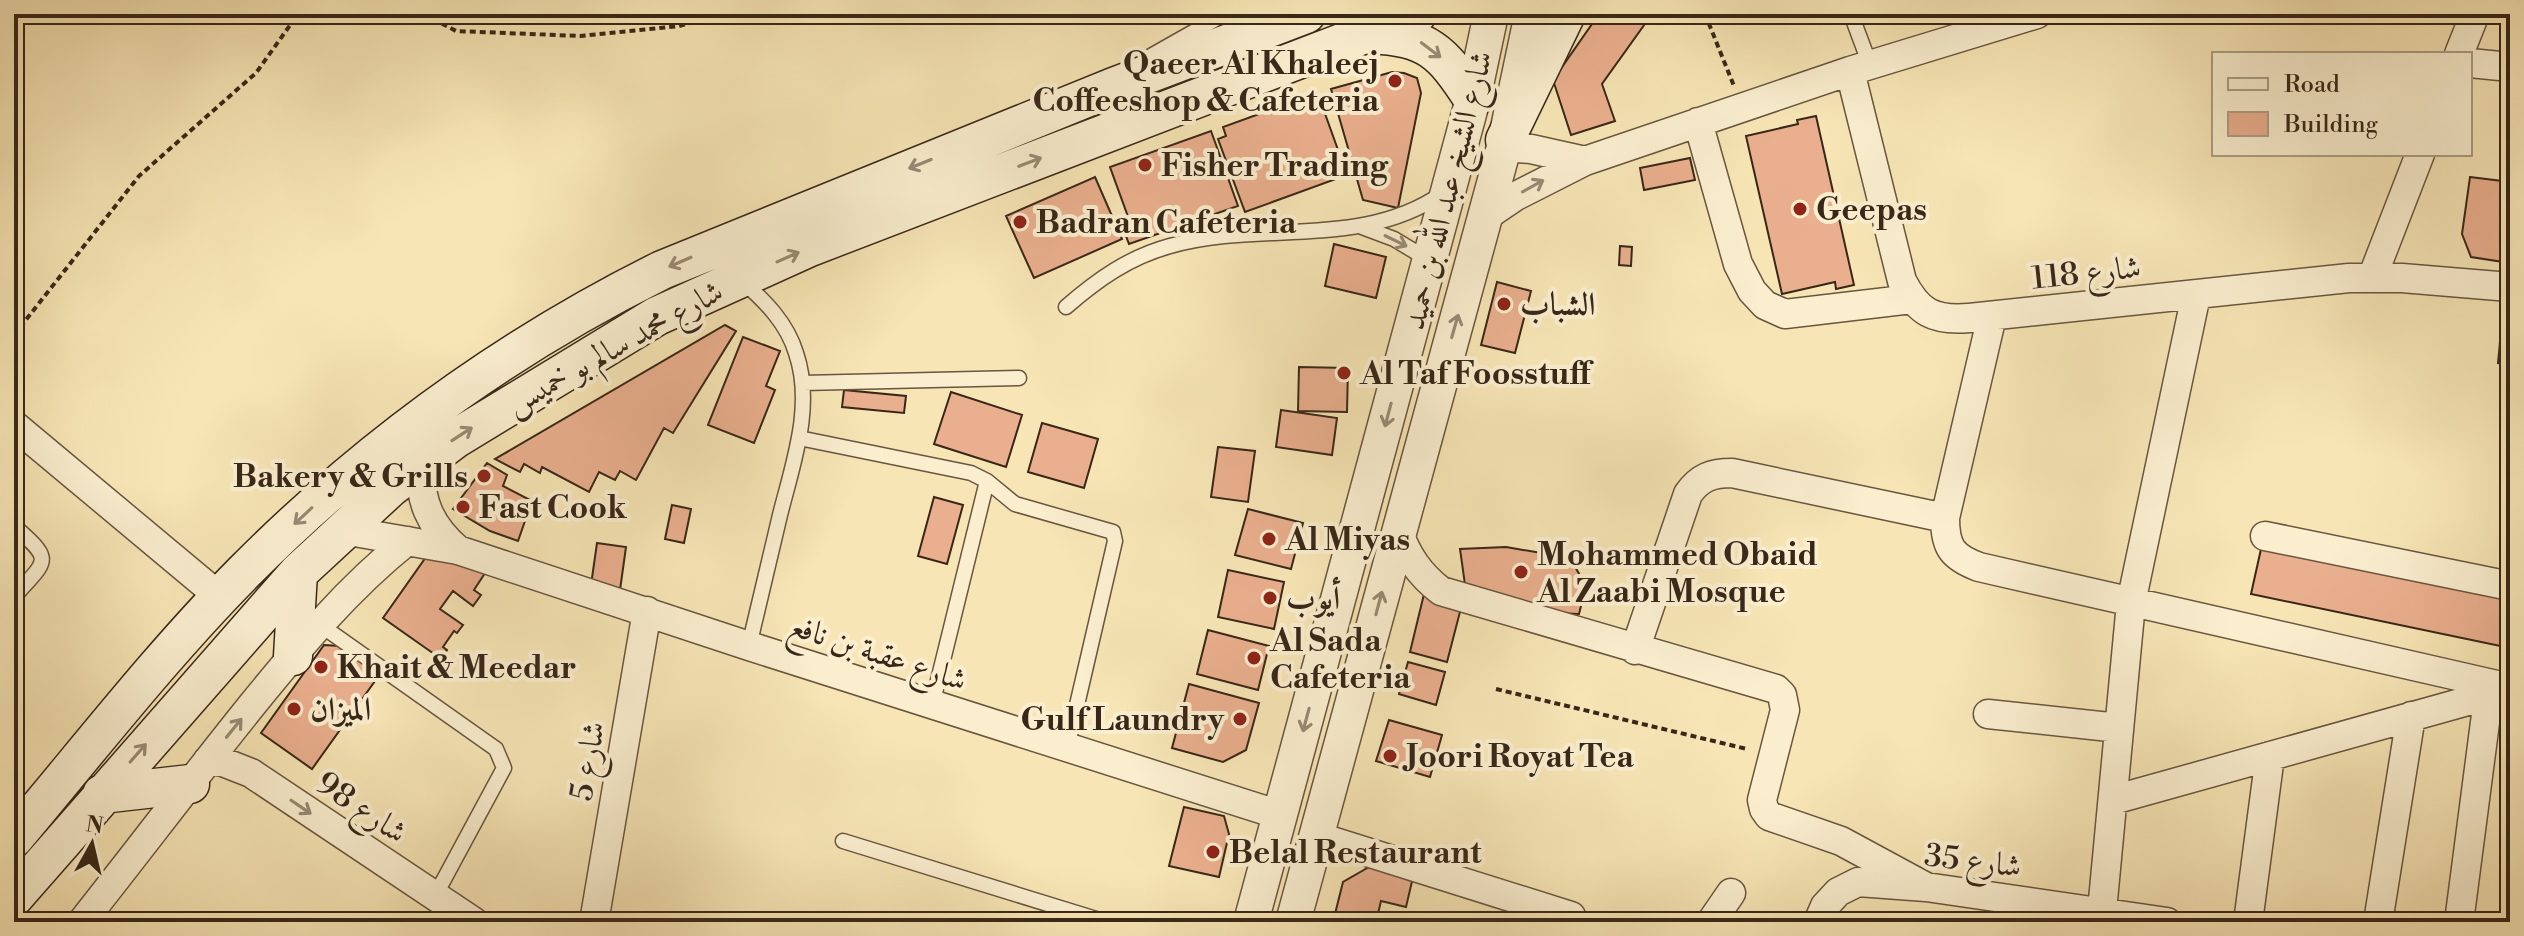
<svg xmlns="http://www.w3.org/2000/svg" width="2524" height="936" font-family="'Libre Bodoni',Amiri,serif">
  <rect width="100%" height="100%" fill="#f7e5b5"/>
  <filter id="stains"><feTurbulence type="fractalNoise" baseFrequency=".0025" numOctaves="4"/><feColorMatrix values="0 0 0 0 .2 0 0 0 0 .09 0 0 0 0 .02 0 0 0 .5 -.17"/></filter>
  <radialGradient id="worn" r=".72"><stop offset=".6" stop-color="#630" stop-opacity="0"/><stop offset="1" stop-color="#630" stop-opacity=".3"/></radialGradient>
  <path fill="#eaaf8e" stroke="#382718" stroke-width="2" d="M1599,14H1652L1602,84L1615,121L1571,135L1553,80Z
    M1392,72L1404,73L1417,78L1421,93L1398,208L1363,200L1331,89Z
    M1319,97L1347,175L1245,212L1218,139L1226,136L1223,127L1270,110L1272,114Z
    M1816,116L1854,285L1836,289L1835,282L1782,294L1746,136L1798,124L1797,120Z
    M1211,131L1238,206L1129,244L1123,228L1131,225L1110,167Z
    M1690,158L1695,180L1644,190L1640,168Z
    M1095,177L1122,239L1034,278L1006,216Z
    M2470,177L2510,182V263L2471,257L2462,234Z
    M1334,244L1386,257L1376,298L1325,286Z
    M1620,246L1632,247L1631,266L1619,265Z
    M1497,282L1531,291L1515,353L1481,345Z
    M2504,300L2510,301V364L2498,363Z
    M725,325L736,331L673,433L664,428L636,480L620,471L615,480L599,472L589,492L542,467L540,473L524,464L520,472L495,459Z
    M743,337L780,351L766,386L775,390L754,443L708,425Z
    M1299,367L1348,368L1347,412L1298,411Z
    M844,390L906,396L904,413L842,407Z
    M951,392L1022,415L1006,467L934,444Z
    M1281,410L1337,418L1332,455L1276,447Z
    M1042,423L1098,439L1084,488L1028,472Z
    M1218,447L1255,451L1248,502L1211,497Z
    M487,463L507,475L503,486L532,501L518,541L490,531L453,509Z
    M934,497L963,505L947,564L918,556Z
    M672,505L691,509L684,543L665,539Z
    M1248,509L1303,523L1291,569L1235,555Z
    M597,543L626,547L620,590L591,585Z
    M1506,547L1570,558L1586,586L1579,614L1532,612L1467,599L1460,549Z
    M2261,549L2510,600V648L2251,594Z
    M431,550L487,570L474,590L481,595L473,606L453,591L440,609L463,625L457,633L454,631L443,647L447,650L444,655L440,653L437,656L383,618Z
    M1228,570L1284,582L1274,629L1218,617Z
    M1424,594L1462,604L1447,662L1410,652Z
    M1208,630L1269,646L1258,690L1197,674Z
    M324,645L340,646L380,674L312,769L261,733Z
    M1408,662L1445,672L1436,705L1399,694Z
    M1189,684L1259,703L1246,750L1223,762L1172,748Z
    M1389,720L1442,735L1430,777L1376,761Z
    M1184,807L1224,816L1229,834L1219,877L1169,866Z
    M2510,830V874L2506,873Z
    M1369,867L1413,877L1406,907L1381,901L1376,922H1333L1343,882Z
    M2504,901H2510V922H2502Z"/>
  <g fill="none" stroke-linecap="round" stroke-linejoin="round">
    <g stroke="#68563f" stroke-width="17">
      <path id="service" d="M1851,14L1870,65
        M1149,57L1225,14
        M1362,227L1394,239L1429,260
        M742,281C765,301 787,323 796,353C814,406 793,463 780,515C770,559 759,602 749,646
        M1066,307C1097,280 1129,257 1170,246C1260,220 1362,250 1443,193
        M803,383L1019,378
        M799,438L971,473L987,481L1015,504L1113,532L1115,541L1067,748
        M14,526C55,562 47,559 14,597
        M319,624L496,749L504,768L435,896
        M932,705L987,481
        M843,841L1106,922"/>
    </g>
    <g stroke="#68563f" stroke-width="31">
      <path id="minor" d="M2459,54L2475,14
        M2470,63L2510,67
        M1850,71L1902,281C1918,312 1933,321 1969,318L2349,278H2402L2510,287
        M1698,122L1738,264L1752,291L1765,305L1785,314L1912,299
        M1504,147L1531,149L1585,161
        M1485,217L1516,196L1585,161L1850,71L2037,14
        M2372,278L2420,154
        M1992,316L1945,518C1945,547 1952,557 1979,567L2510,688
        M14,425L220,597
        M422,463C418,499 430,526 458,550
        M343,530L458,550L749,646L1280,815
        M1398,531C1408,557 1419,574 1441,591L1776,689L1782,695L1785,710L1762,800L1764,809L1769,816L1841,841L1926,887
        M2265,536L2510,586
        M1635,650L1688,494C1700,477 1712,473 1732,473L1945,518
        M1988,714L2119,728
        M208,760L223,762L251,773L474,922
        M2113,800L2489,695
        M1316,836L1571,916
        M2102,911L2131,603L2196,295
        M82,922C139,850 194,777 252,705C300,646 347,589 407,541
        M594,922L647,611
        M1711,922L1731,893
        M1818,922L1825,906L1838,892L1858,882L1926,887L2167,922
        M2248,922L2270,756
        M2378,922L2411,716
        M2459,922L2490,684"/>
    </g>
    <g stroke="#68563f" stroke-width="37">
      <path id="tertiary" d="M1251,922L1473,99L1491,14
        M1293,922L1504,147L1532,14"/>
    </g>
    <g stroke="#382718" stroke-width="41">
      <path id="secondary" d="M1370,34C1428,37 1442,51 1473,99
        M1505,140L1566,14
        M293,656L298,573
        M102,794L190,784
        M14,838C89,749 161,656 243,573C365,450 507,347 662,270L1111,88L1306,14
        M14,897L298,573L391,487L455,439L657,316L810,247L1417,14"/>
    </g>
    <path stroke="#382718" stroke-width="4" stroke-dasharray="6 4" stroke-linecap="butt" d="M424,14L456,31L580,36L679,26L722,14
      M1705,14L1734,86
      M14,335L139,176L256,73L298,14
      M1496,689L1747,749"/>
    <use href="#service" stroke="#faeecf" stroke-width="14"/>
    <use href="#minor" stroke="#faeecf" stroke-width="28"/>
    <use href="#tertiary" stroke="#faeecf" stroke-width="34"/>
    <use href="#secondary" stroke="#faeecf" stroke-width="38"/>
  </g>
  <defs><path id="oneway-shaft" d="M-6 0H5M1.5-3L5.5 0L1.5 3" fill="none" stroke-width="1.6" stroke-linecap="round" stroke-linejoin="round" transform="scale(2)"/></defs>
  <g stroke="#998a74">
    <use href="#oneway-shaft" transform="translate(1431 50) rotate(37)"/>
    <use href="#oneway-shaft" transform="translate(1030 162) rotate(-21)"/>
    <use href="#oneway-shaft" transform="translate(920 164) rotate(158)"/>
    <use href="#oneway-shaft" transform="translate(1533 186) rotate(-29)"/>
    <use href="#oneway-shaft" transform="translate(1396 241) rotate(26)"/>
    <use href="#oneway-shaft" transform="translate(788 257) rotate(-24)"/>
    <use href="#oneway-shaft" transform="translate(680 262) rotate(157)"/>
    <use href="#oneway-shaft" transform="translate(1455 326) rotate(-74)"/>
    <use href="#oneway-shaft" transform="translate(1388 415) rotate(105)"/>
    <use href="#oneway-shaft" transform="translate(462 434) rotate(-33)"/>
    <use href="#oneway-shaft" transform="translate(303 516) rotate(137)"/>
    <use href="#oneway-shaft" transform="translate(1379 603) rotate(-75)"/>
    <use href="#oneway-shaft" transform="translate(1306 720) rotate(105)"/>
    <use href="#oneway-shaft" transform="translate(234 728) rotate(-51)"/>
    <use href="#oneway-shaft" transform="translate(138 753) rotate(-49)"/>
    <use href="#oneway-shaft" transform="translate(301 807) rotate(34)"/>
  </g>
  <g fill="#8f2418" stroke="#faeecf" stroke-width="3">
    <circle cx="1395" cy="81" r="8"/>
    <circle cx="1145" cy="165" r="8"/>
    <circle cx="1800" cy="209" r="8"/>
    <circle cx="1020" cy="222" r="8"/>
    <circle cx="1504" cy="304" r="8"/>
    <circle cx="1344" cy="373" r="8"/>
    <circle cx="484" cy="476" r="8"/>
    <circle cx="463" cy="507" r="8"/>
    <circle cx="1269" cy="539" r="8"/>
    <circle cx="1521" cy="572" r="8"/>
    <circle cx="1270" cy="598" r="8"/>
    <circle cx="1254" cy="658" r="8"/>
    <circle cx="321" cy="667" r="8"/>
    <circle cx="294" cy="709" r="8"/>
    <circle cx="1240" cy="719" r="8"/>
    <circle cx="1390" cy="756" r="8"/>
    <circle cx="1213" cy="852" r="8"/>
  </g>
  <g text-anchor="middle" stroke-width="8" stroke-linejoin="round" paint-order="stroke">
    <g font-size="32" font-weight="bold" fill="#382718" stroke="#faeecf" text-anchor="start">
      <text x="1379" y="74" text-anchor="end">Qaeer Al Khaleej<tspan x="1379" dy="37">Coffeeshop &amp; Cafeteria</tspan></text>
      <text x="1161" y="176">Fisher Trading</text>
      <text x="1816" y="220">Geepas</text>
      <text x="1036" y="233">Badran Cafeteria</text>
      <text x="1520" y="315">الشباب</text>
      <text x="1360" y="384">Al Taf Foosstuff</text>
      <text x="468" y="487" text-anchor="end">Bakery &amp; Grills</text>
      <text x="479" y="518">Fast Cook</text>
      <text x="1285" y="550">Al Miyas</text>
      <text x="1537" y="565">Mohammed Obaid<tspan x="1537" dy="37">Al Zaabi Mosque</tspan></text>
      <text x="1286" y="609">أيوب</text>
      <text x="1270" y="651">Al Sada<tspan x="1270" dy="37">Cafeteria</tspan></text>
      <text x="337" y="678">Khait &amp; Meedar</text>
      <text x="310" y="720">الميزان</text>
      <text x="1224" y="730" text-anchor="end">Gulf Laundry</text>
      <text x="1406" y="767">Joori Royat Tea</text>
      <text x="1229" y="863">Belal Restaurant</text>
    </g>
    <g font-size="32" fill="#382718" stroke="#faeecf">
      <text transform="translate(1447 190) rotate(-76)" y="11">شارع الشيخ عبد الله بن حميد</text>
      <text transform="translate(2086 272) rotate(-6)" y="11">شارع 118</text>
      <text transform="translate(614 347) rotate(-29)" y="11">شارع محمد سالم بو خميس</text>
      <text transform="translate(878 652) rotate(18)" y="11">شارع عقبة بن نافع</text>
      <text transform="translate(587 761) rotate(-80)" y="11">شارع 5</text>
      <text transform="translate(362 807) rotate(34)" y="11">شارع 98</text>
      <text transform="translate(1973 860) rotate(7)" y="11">شارع 35</text>
    </g>
  </g>
  <rect width="2524" height="936" fill="none" stroke="#f7e5b5" stroke-width="48"/>
  <rect x="16" y="16" width="2492" height="904" fill="none" stroke="#382718" stroke-width="4"/>
  <rect x="24" y="24" width="2476" height="888" fill="none" stroke="#382718" stroke-width="2"/>
  <rect x="2212" y="52" width="260" height="104" fill="#faeecf" stroke="#ac9e86" stroke-width="2"/>
  <rect x="2228" y="78" width="40" height="12" fill="#faeecf" stroke="#ac9e86" stroke-width="2"/>
  <text x="2284" y="92" font-size="24" fill="#382718">Road</text>
  <rect x="2228" y="112" width="40" height="24" fill="#eaaf8e" stroke="#ac9e86" stroke-width="2"/>
  <text x="2284" y="132" font-size="24" fill="#382718">Building</text>
  <g transform="translate(92 844) rotate(8)" stroke="#faeecf" stroke-width="6" paint-order="stroke">
  <path d="M0-6L14 30L0 20L-14 30Z" fill="#382718"/>
  <text y="-12" font-size="22" font-weight="bold" text-anchor="middle" fill="#382718">N</text>
  </g>
  <rect width="100%" height="100%" filter="url(#stains)"/>
  <rect width="100%" height="100%" fill="url(#worn)"/>
</svg>
